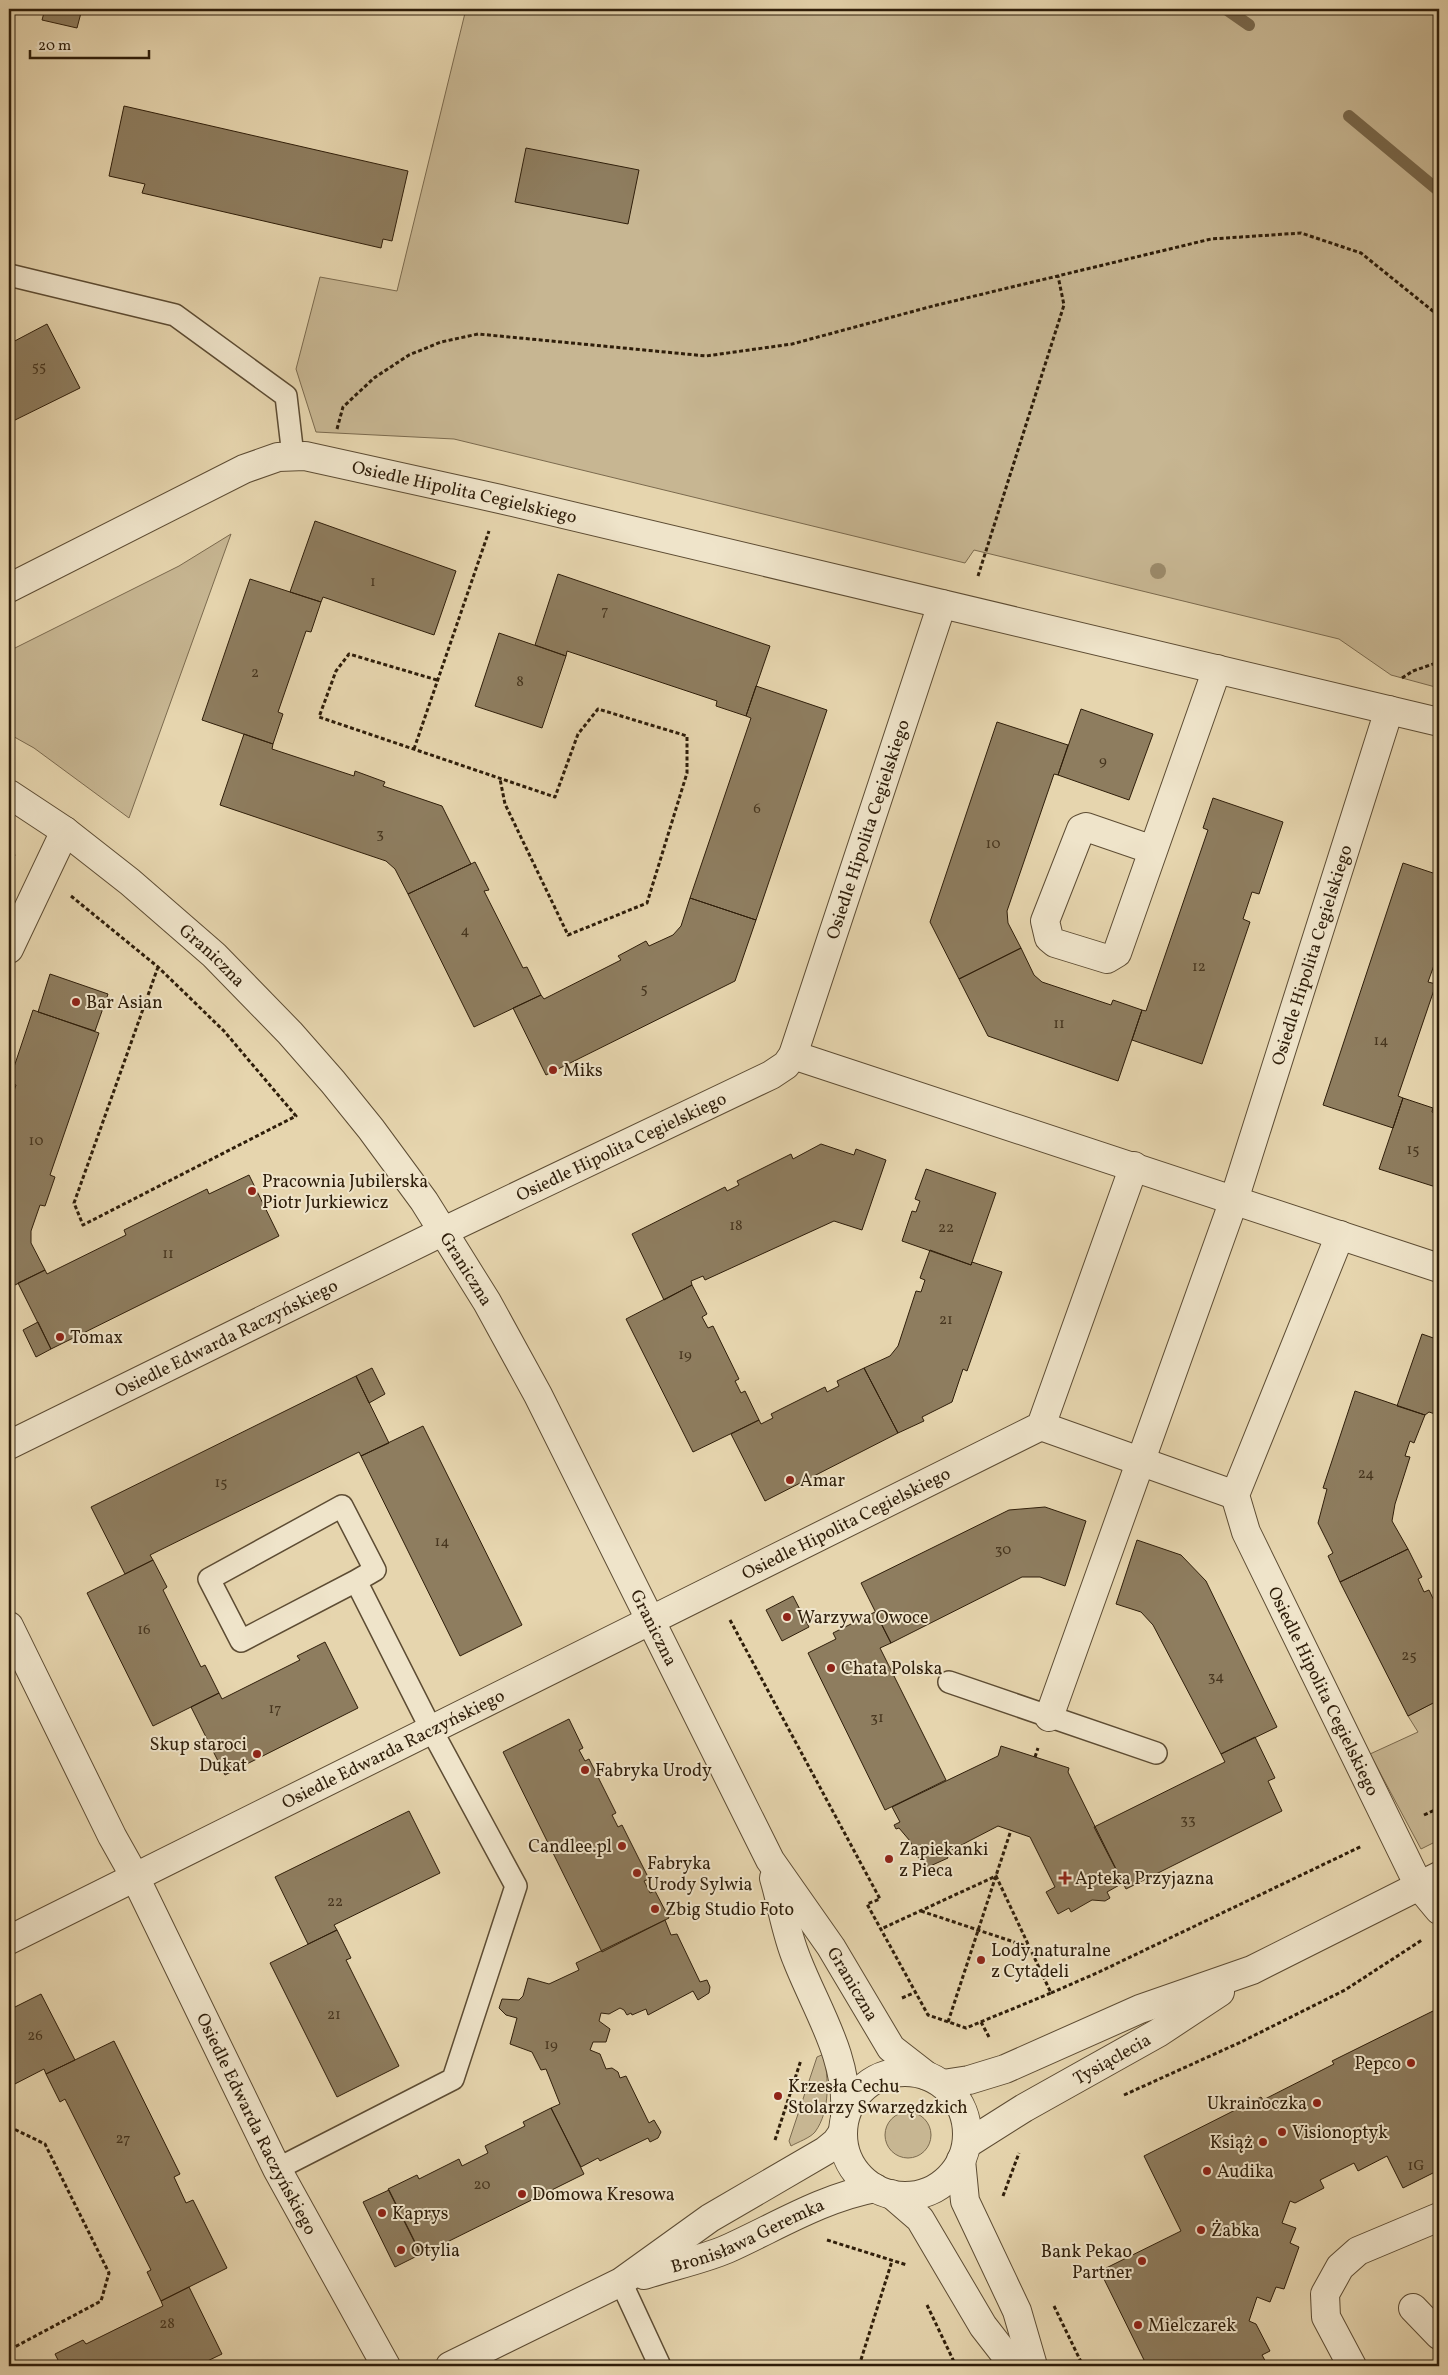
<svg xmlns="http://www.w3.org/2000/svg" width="1448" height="2375" font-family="Vollkorn,serif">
  <rect width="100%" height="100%" fill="#e6d5ae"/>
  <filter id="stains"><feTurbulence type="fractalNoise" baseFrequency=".004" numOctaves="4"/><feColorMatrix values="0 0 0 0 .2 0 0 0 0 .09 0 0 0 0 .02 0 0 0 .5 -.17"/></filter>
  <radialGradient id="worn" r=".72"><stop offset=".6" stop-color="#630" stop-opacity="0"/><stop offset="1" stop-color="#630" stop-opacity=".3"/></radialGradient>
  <path fill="#c7b692" stroke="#7b6a4e" d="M466,9H1439V688L1391,675L1339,639L974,550L965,563L454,439L316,432L296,369L320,277L397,291Z
    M231,534L129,818L34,748L9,734V651L179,566Z
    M1439,1700V1840L1421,1849L1370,1754L1418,1732L1408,1716Z
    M824,2054C828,2078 831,2110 815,2132C810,2138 798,2142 791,2146L789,2141L817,2057Z
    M885 2135a23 23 0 1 1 46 0a23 23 0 1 1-46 0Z"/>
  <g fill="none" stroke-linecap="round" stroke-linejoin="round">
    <path stroke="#78674b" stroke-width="12" d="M1226,9L1249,25
      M1349,116L1439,191"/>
  </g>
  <path fill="#8e7d5f" stroke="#2f1e0a" d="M45,9H82L77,28L42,20Z
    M124,106L408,171L392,241L383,239L381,248L142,193L145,184L109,176Z
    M526,148L639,170L628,224L515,202Z
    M47,324L80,388L9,423V344Z
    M9,479L14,490L9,493Z
    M315,521L456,571L434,635L323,597L321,602L290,592Z
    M558,574L770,646L746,716L716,706L717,701L567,651L566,656L535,645Z
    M250,579L321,602L311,632L306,631L278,712L283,714L273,744L202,720Z
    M499,633L566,656L542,728L475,706Z
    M756,686L827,710L756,920L690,898L751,718L746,716Z
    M1081,709L1153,734L1129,800L1058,775Z
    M997,722L1068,745L1058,775L1054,774L1007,911L1008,923L1021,948L959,979L930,922Z
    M244,734L273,744L272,749L354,776L355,771L385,782L383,786L442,806L471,864L408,894L395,869L386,861L220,805Z
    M1213,798L1283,822L1259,894L1252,892L1243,919L1250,922L1202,1064L1132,1040L1142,1010L1146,1011L1208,830L1203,828Z
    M475,862L489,890L484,891L523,968L527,967L541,995L474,1027L408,894Z
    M1403,863L1439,875V955L1438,954L1428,982L1436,984L1398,1096L1403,1098L1393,1128L1323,1105Z
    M690,898L756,920L735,981L546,1075L513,1008L541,995L544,999L621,960L618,956L646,941L649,946L673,935L681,926Z
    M1021,948L1034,975L1042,982L1111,1005L1113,1000L1142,1010L1118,1081L988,1036L959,979Z
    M50,974L108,994L95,1031L38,1012Z
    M33,1010L99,1033L50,1175L55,1177L45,1206L40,1205L31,1231V1243L45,1270L9,1288V1105L16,1085L9,1082Z
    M1403,1098L1433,1108L1432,1112L1439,1115V1188L1379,1169Z
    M821,1144L854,1155L856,1149L886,1160L862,1230L834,1221L705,1280L703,1276L691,1281L692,1285L664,1300L632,1234L725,1187L727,1191L739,1185L737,1181L791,1154L793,1159Z
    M926,1169L996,1193L971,1265L902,1241L912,1211L916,1212L920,1201L915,1199Z
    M249,1175L279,1236L51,1349L18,1283L45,1270L47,1274L126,1235L124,1230L207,1189L209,1194Z
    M930,1250L971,1265L972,1262L1002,1272L967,1371L963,1369L952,1402L922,1417L924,1421L898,1433L864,1368L890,1356L898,1346L916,1291L921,1292L925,1280L920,1278Z
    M692,1285L707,1314L702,1317L708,1328L713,1326L739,1379L735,1381L741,1393L745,1391L759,1420L693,1452L626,1319Z
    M38,1322L51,1349L36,1357L23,1330Z
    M1422,1334L1439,1340V1420L1438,1415L1429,1412L1425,1415L1397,1406Z
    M372,1368L385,1394L369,1403L356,1376Z
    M864,1368L898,1433L765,1501L731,1434L759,1420L761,1424L773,1418L771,1414L825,1387L827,1392L839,1386L837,1381Z
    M356,1376L389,1443L361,1456L359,1452L150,1555L153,1560L125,1574L91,1507Z
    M1355,1391L1425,1415L1414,1443L1410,1441L1405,1456L1410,1457L1395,1504L1392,1521L1408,1549L1340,1582L1328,1556L1333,1553L1318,1523L1327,1489L1323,1488Z
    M423,1426L522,1625L460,1656L361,1456Z
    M1045,1507L1086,1521L1065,1586L1040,1577H1022L891,1643L861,1583L1009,1510Z
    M1137,1540L1181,1555L1206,1581L1277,1727L1221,1754L1153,1625L1141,1612L1116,1604Z
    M1408,1549L1422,1577L1418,1579L1424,1592L1429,1590L1439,1611V1700L1408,1716L1340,1582Z
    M153,1560L167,1587L163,1590L201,1667L205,1665L219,1693L153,1726L87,1593Z
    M793,1596L809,1627L782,1641L766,1610Z
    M875,1612L891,1643L880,1648L946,1780L885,1810L808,1653L836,1639L833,1633Z
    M325,1642L358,1708L225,1775L191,1707L219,1693L222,1699L300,1660L297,1656Z
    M569,1719L583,1748L579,1750L585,1761L589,1759L616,1813L612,1815L618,1827L622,1825L649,1879L644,1881L650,1893L655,1891L669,1918L602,1952L503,1752Z
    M1255,1737L1275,1778L1268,1781L1282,1811L1126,1889L1094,1827L1225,1762L1221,1754Z
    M1001,1746L1069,1768L1068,1772L1123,1883L1107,1892L1110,1898L1105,1901L1092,1900L1071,1912L1069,1908L1058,1914L1046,1892L1055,1887L1030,1837L998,1826L946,1853L948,1858L928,1867L923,1859L920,1861L910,1841L899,1828L896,1829L894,1825L900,1822L892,1807L998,1756Z
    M409,1811L440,1873L334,1925L337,1930L308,1944L275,1877Z
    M665,1920L671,1935L677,1934L700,1982L707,1980L710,1987L709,1993L698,2000L693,1991L648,2015L646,2009L632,2015L631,2013L627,2015L624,2010L620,2008L609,2014L601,2013L599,2021L610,2029L606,2042H593L590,2050L600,2054L606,2069L612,2068L618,2072L620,2078L626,2076L649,2123L654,2120L661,2132L658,2138L650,2142L648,2138L600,2161L598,2158L581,2167L551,2108L560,2104L546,2069L541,2070L532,2052L510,2044L517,2018L506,2015L499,2008L502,1999L519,2000L523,1996L528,1978L549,1984L579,1970L576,1963Z
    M337,1930L351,1958L346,1960L399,2066L337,2097L270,1963Z
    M41,1994L75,2060L46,2074L44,2069L9,2087V2010Z
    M1433,2011L1439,2024V2170L1403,2188L1387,2156L1358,2171L1354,2163L1320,2180L1324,2188L1295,2203L1290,2201L1282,2223L1296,2228L1290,2243L1299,2247L1284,2289L1276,2287L1270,2302L1257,2297L1249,2321L1256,2324L1270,2351L1262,2355L1268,2366H1147L1100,2271L1181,2231L1144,2156L1261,2097L1263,2100L1334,2064L1332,2061Z
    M114,2041L180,2174L174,2177L186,2203L193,2200L227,2268L161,2301L147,2272L151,2270L65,2099L60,2102L46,2074Z
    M551,2108L584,2174L421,2255L388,2189L417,2175L419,2179L459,2159L462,2166L488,2153L485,2146L525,2126L523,2122Z
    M389,2190L421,2254L395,2267L363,2202Z
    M189,2287L222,2354L197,2366H61L55,2354L83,2340L86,2344L163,2306L161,2301Z"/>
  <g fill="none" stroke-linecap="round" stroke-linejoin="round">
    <g stroke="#5d4c33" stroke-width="24">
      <path id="service" d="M9,275L175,315L286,396L293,456
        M949,1682L1156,1753
        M277,2169L453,2079L516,1886L431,1729L356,1581L375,1570L342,1506L209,1579L241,1641L356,1581
        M621,2282L660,2366"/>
    </g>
    <g stroke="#5d4c33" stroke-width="30">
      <g id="minor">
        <path id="s1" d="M9,588L244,469L278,457L305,456L500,499L1439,722"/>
        <path d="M1153,850L1086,827L1081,829L1045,921L1049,938L1055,943L1107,959L1117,953L1217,669"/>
        <path d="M9,949L65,831"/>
        <path d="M793,1055L1439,1268"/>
        <path id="s2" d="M1340,1235L1235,1495L1246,1532L1419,1886L1439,1910"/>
        <path d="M1041,1426L1235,1495"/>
        <path id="s3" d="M9,1445L444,1231L771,1075L786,1065L793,1055L942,604"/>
        <path id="s4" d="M9,1626L112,1836L135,1877L277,2169L386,2366"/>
        <path id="s5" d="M1049,1717L1234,1200L1389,710"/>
        <path id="s6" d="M9,1940L1041,1426L1134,1166"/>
        <path id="s7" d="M644,2275C671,2266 701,2260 727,2249C776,2227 822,2198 875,2188"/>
        <path d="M1413,2308L1439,2335"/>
        <path d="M450,2366L621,2282L710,2218L825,2151L836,2142L843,2132"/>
        <path d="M1352,2366L1326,2317L1325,2294L1340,2267L1358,2251L1439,2217"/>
      </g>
    </g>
    <g stroke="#5d4c33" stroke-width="30">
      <g id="tertiary">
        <path id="s8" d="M9,794L65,831L130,882L214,955L290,1033L333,1082L371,1129L424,1201L487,1302L538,1395L770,1860L831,1947L891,2048L927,2076"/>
        <path d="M774,1878C782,1905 786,1934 797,1960C817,2011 849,2058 845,2115"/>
        <circle cx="905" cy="2134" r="62"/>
        <path d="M943,2084L969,2080L1005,2069L1140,2009L1252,1970L1439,1876"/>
        <path id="s9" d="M967,2144L1024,2108L1158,2033L1220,1992"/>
        <path d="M961,2160L965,2201L1017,2311L1033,2366"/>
        <path d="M891,2194L920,2219L983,2326L1014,2366"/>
      </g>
    </g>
    <path stroke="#2f1e0a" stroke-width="3" stroke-dasharray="4 2.5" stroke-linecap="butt" d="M337,429L343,407L374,378L409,355L441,342L478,334L706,356L792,344L933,306L1211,239L1301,233L1361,253L1439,316
      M978,576L1064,305L1058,276
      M1402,678L1413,671L1439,662
      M437,680L349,654L336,671L319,717L555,797L578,734L598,709L687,736V773L647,903L568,935L505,804L500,779
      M414,749L489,531
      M9,853L15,856
      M71,896L158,967L224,1031L296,1116L83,1225L74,1203L158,967
      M730,1620L880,1899L867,1904L928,2015L966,2028L1051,1993L996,1876L881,1929
      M1035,1757L1038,1748
      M1424,1815L1439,1808
      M921,1911L1029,1947
      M1051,1993L1099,1972L1362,1846
      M902,1998L916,1992
      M948,2022L1011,1830
      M981,2022L989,2037
      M1124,2095L1241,2042L1345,1990L1422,1940
      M9,2131L14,2129L45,2144L109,2273L101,2301L9,2350
      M775,2140L801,2060
      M1003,2196L1019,2153
      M827,2240L907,2265
      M927,2305L956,2366
      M1054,2306L1083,2366
      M859,2366L892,2261"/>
    <use href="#service" stroke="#efe4ca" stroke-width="21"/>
    <use href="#minor" stroke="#efe4ca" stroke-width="28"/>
    <use href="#tertiary" stroke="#efe4ca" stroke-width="28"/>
  </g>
  <circle fill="#9b8a6a" cx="1158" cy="571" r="8"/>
  <g fill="#8f2418" stroke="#efe4ca" stroke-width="2">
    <circle cx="76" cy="1002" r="5"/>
    <circle cx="553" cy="1070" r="5"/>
    <circle cx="252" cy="1191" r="5"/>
    <circle cx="60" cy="1337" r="5"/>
    <circle cx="790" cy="1480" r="5"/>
    <circle cx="787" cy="1617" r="5"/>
    <circle cx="831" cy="1668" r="5"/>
    <circle cx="257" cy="1754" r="5"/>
    <circle cx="585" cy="1770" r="5"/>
    <circle cx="622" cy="1846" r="5"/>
    <circle cx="889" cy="1859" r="5"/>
    <circle cx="637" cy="1873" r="5"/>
    <path d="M1062.5 1870.5h5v5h5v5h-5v5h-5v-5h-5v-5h5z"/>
    <circle cx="655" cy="1909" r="5"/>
    <circle cx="981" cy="1960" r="5"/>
    <circle cx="1411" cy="2063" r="5"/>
    <circle cx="778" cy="2096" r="5"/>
    <circle cx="1317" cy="2103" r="5"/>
    <circle cx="1282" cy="2132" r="5"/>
    <circle cx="1263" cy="2142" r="5"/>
    <circle cx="1207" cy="2171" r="5"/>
    <circle cx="522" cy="2194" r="5"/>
    <circle cx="382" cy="2213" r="5"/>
    <circle cx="1201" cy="2230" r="5"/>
    <circle cx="401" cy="2250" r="5"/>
    <circle cx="1142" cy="2261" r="5"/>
    <circle cx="1138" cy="2325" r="5"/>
  </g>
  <g text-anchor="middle" stroke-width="4" stroke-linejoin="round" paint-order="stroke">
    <g font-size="15" fill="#47361f">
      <text x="39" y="371">55</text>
      <text x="373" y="586">1</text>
      <text x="605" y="615">7</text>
      <text x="255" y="677">2</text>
      <text x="520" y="686">8</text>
      <text x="1103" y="765">9</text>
      <text x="757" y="813">6</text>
      <text x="380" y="838">3</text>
      <text x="993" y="848">10</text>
      <text x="465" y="935">4</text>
      <text x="1199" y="971">12</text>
      <text x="644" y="993">5</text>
      <text x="1059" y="1028">11</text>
      <text x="1381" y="1045">14</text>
      <text x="36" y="1145">10</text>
      <text x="1413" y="1154">15</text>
      <text x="736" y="1230">18</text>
      <text x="946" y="1232">22</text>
      <text x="168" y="1258">11</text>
      <text x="946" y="1324">21</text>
      <text x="685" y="1359">19</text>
      <text x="1366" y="1478">24</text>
      <text x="221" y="1487">15</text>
      <text x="442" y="1546">14</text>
      <text x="1003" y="1554">30</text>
      <text x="144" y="1634">16</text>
      <text x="1409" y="1660">25</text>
      <text x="1216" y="1681">34</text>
      <text x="275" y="1713">17</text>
      <text x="877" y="1722">31</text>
      <text x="1188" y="1824">33</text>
      <text x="335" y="1906">22</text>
      <text x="334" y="2019">21</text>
      <text x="35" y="2040">26</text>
      <text x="551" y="2049">19</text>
      <text x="123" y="2143">27</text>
      <text x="1416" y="2170">1G</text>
      <text x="482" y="2189">20</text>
      <text x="167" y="2328">28</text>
    </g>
    <g font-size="18" fill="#2f1e0a" stroke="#efe4ca">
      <text dy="6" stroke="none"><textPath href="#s1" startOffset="490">Osiedle Hipolita Cegielskiego</textPath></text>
      <text dy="6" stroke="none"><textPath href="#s3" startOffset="1115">Osiedle Hipolita Cegielskiego</textPath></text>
      <text dy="6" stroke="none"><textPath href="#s8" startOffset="260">Graniczna</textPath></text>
      <text dy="6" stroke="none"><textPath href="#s5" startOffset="806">Osiedle Hipolita Cegielskiego</textPath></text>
      <text dy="6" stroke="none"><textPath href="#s3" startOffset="681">Osiedle Hipolita Cegielskiego</textPath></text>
      <text dy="6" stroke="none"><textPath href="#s8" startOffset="665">Graniczna</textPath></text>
      <text dy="6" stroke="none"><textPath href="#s3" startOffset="242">Osiedle Edwarda Raczyńskiego</textPath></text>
      <text dy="6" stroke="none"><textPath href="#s6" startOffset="935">Osiedle Hipolita Cegielskiego</textPath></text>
      <text dy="6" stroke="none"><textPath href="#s8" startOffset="1070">Graniczna</textPath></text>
      <text dy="6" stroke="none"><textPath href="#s2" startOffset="496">Osiedle Hipolita Cegielskiego</textPath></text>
      <text dy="6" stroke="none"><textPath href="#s6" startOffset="429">Osiedle Edwarda Raczyńskiego</textPath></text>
      <text dy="6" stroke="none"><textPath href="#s8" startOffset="1479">Graniczna</textPath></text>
      <text dy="6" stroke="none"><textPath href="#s9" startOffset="168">Tysiąclecia</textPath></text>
      <text dy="6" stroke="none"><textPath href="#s4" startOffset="556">Osiedle Edwarda Raczyńskiego</textPath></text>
      <text dy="6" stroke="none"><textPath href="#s7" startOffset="111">Bronisława Geremka</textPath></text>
    </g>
    <g font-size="18" fill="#2f1e0a" stroke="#efe4ca" text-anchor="start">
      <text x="86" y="1008">Bar Asian</text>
      <text x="563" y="1076">Miks</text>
      <text x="262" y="1187">Pracownia Jubilerska<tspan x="262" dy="21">Piotr Jurkiewicz</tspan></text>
      <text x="70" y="1343">Tomax</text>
      <text x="800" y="1486">Amar</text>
      <text x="797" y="1623">Warzywa Owoce</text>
      <text x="841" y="1674">Chata Polska</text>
      <text x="247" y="1750" text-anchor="end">Skup staroci<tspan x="247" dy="21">Dukat</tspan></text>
      <text x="595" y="1776">Fabryka Urody</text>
      <text x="612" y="1852" text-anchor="end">Candlee.pl</text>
      <text x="899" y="1855">Zapiekanki<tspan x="899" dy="21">z Pieca</tspan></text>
      <text x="647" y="1869">Fabryka<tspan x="647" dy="21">Urody Sylwia</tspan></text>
      <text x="1075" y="1884">Apteka Przyjazna</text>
      <text x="665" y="1915">Zbig Studio Foto</text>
      <text x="991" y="1956">Lody naturalne<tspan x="991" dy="21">z Cytadeli</tspan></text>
      <text x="1401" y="2069" text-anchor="end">Pepco</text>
      <text x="788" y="2092">Krzesła Cechu<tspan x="788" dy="21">Stolarzy Swarzędzkich</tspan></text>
      <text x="1307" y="2109" text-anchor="end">Ukrainoczka</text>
      <text x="1292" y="2138">Visionoptyk</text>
      <text x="1253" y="2148" text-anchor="end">Książ</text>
      <text x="1217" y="2177">Audika</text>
      <text x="532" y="2200">Domowa Kresowa</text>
      <text x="392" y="2219">Kaprys</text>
      <text x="1211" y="2236">Żabka</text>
      <text x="411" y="2256">Otylia</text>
      <text x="1132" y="2257" text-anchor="end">Bank Pekao<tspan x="1132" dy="21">Partner</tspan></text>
      <text x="1148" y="2331">Mielczarek</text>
    </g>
  </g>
  <rect width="1448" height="2375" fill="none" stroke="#e6d5ae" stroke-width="30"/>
  <rect x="10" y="10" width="1428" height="2355" fill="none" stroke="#2f1e0a" stroke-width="2.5"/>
  <rect x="15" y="15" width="1418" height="2345" fill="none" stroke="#2f1e0a"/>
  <path d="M30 50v8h119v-8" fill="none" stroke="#2f1e0a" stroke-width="2.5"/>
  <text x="38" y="50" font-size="15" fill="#2f1e0a" stroke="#efe4ca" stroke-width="4" paint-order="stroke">20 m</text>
  <rect width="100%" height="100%" filter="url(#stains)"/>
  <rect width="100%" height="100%" fill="url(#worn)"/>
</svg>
